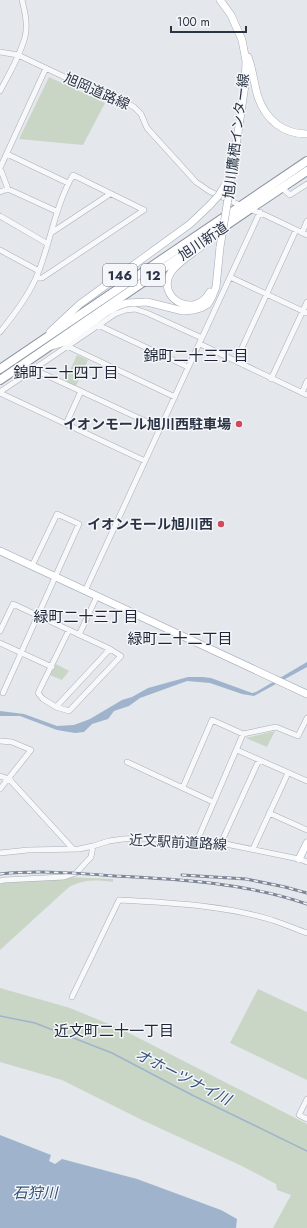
<svg xmlns="http://www.w3.org/2000/svg" width="307" height="1228" font-family="Jost,'Noto Sans JP',sans-serif">
  <rect width="100%" height="100%" fill="#e4e7ec"/>
  <path fill="#c9d6c5" d="M49,77L105,103L83,145L19,139Z
    M77,355L88,360L76,386L65,381Z
    M56,664L69,671L62,680L50,675Z
    M275,731L267,747L246,738Z
    M43,876L113,879V882C97,880 85,879 69,887L0,950V879Z
    M0,988L70,1008L123,1030L307,1124V1228H273L291,1195L277,1190L276,1184L242,1166L142,1120L62,1080L0,1062Z
    M258,989L307,1012V1080L230,1043Z"/>
  <path fill="#9fb4cc" d="M307,662V667L254,696L242,694L210,683L187,681L140,698L129,706L114,711L108,719L92,724L84,732L75,733L57,730L20,716H0V711L24,714L57,726L74,725L90,719L122,700L132,697L148,688L188,677H203L211,678L252,693L256,692Z
    M0,1135L51,1155L49,1161L55,1164L62,1159L137,1179L221,1210L237,1219L236,1228H0Z"/>
  <g fill="none" stroke-linecap="round" stroke-linejoin="round">
    <path stroke="#9fb4cc" stroke-width="1.5" d="M0,1016L35,1023L112,1053L192,1095L307,1151"/>
    <g stroke="#a9aeb7" stroke-width="6">
      <path id="minor" d="M0,52L18,55L109,98L125,102L134,107L141,114L147,128L196,182L209,191L242,206L265,215L307,235
        M0,91C9,74 20,56 25,37C28,25 25,12 22,0
        M7,154L68,183
        M282,188L290,195L307,184
        M8,189L0,168L46,68
        M0,192L8,189L56,211
        M0,216L48,244
        M51,233L110,194
        M302,233L307,221
        M0,250L39,271
        M230,277L307,313
        M36,278H42L144,210
        M98,325L188,367
        M0,332C14,315 30,294 38,273C51,241 55,206 73,175L144,210
        M200,344L307,395
        M67,346L175,397
        M236,361L296,230
        M33,369L160,428
        M271,379L307,302
        M0,392L115,314L126,310L135,309L147,313L202,338
        M0,393L145,461
        M302,393L307,381
        M66,424L81,391
        M85,591L260,212
        M69,630L38,693L43,699L56,707L110,649
        M0,631L13,604L110,649L121,656L69,711L56,707
        M79,635L97,596
        M0,643L52,667
        M3,693L79,524L57,514L32,566
        M0,741L12,742L31,750L0,789
        M237,750L307,781
        M127,762L213,802
        M0,776L9,779L73,849
        M183,787L212,720L243,734L276,727L298,736L307,718
        M269,813L307,830
        M197,841L243,734
        M221,843L259,760
        M253,849L288,773
        M0,853L28,850L79,849L93,846L109,841L123,839L140,838L221,843L299,859L307,862
        M0,881L4,880L64,877L76,873L91,857L93,846
        M72,997L119,900C171,903 222,905 272,920C284,924 296,929 307,933
        M307,1099L299,1115L307,1119"/>
    </g>
    <g stroke="#a3abb8" stroke-width="8">
      <path id="major" d="M220,0L231,15L242,40L246,61L245,85L230,187
        M248,57C253,70 254,84 258,97C266,120 283,134 307,134
        M202,246C192,254 179,261 171,272C155,298 195,320 210,292
        M50,332L80,304L190,224L210,205
        M52,346L65,342L107,312L118,306L127,303L147,302L183,311L194,310L201,308L208,304L212,297L216,287L220,247
        M0,551L307,694
        M299,859L307,843"/>
    </g>
    <g stroke="#8b94a3" stroke-width="10">
      <path id="highway" d="M0,369L307,161
        M0,380L250,209L307,171"/>
    </g>
    <use href="#minor" stroke="#f7f8fa" stroke-width="5"/>
    <use href="#major" stroke="#fff" stroke-width="7"/>
    <use href="#highway" stroke="#fff" stroke-width="8"/>
    <g stroke="#7d8696" stroke-width="3">
      <path id="rail" d="M0,874C38,870 77,873 115,876C179,879 246,883 307,904
        M182,875L246,879L285,887L307,893"/>
    </g>
    <use href="#rail" stroke="#f4f6f9" stroke-width="1.5" stroke-dasharray="4.5" stroke-linecap="butt"/>
    <g stroke="#a3abb8" stroke-width="8" stroke-linecap="butt">
      <path id="major-bridge" d="M210,205L219,195L225,185
        M220,247L230,187"/>
    </g>
    <use href="#major-bridge" stroke="#fff" stroke-width="7"/>
  </g>
  <g fill="#d1495b" stroke="#f4f6f9" stroke-width="1.5">
    <circle cx="239" cy="424" r="4"/>
    <circle cx="221" cy="524" r="4"/>
  </g>
  <g text-anchor="middle" stroke-width="3" stroke-linejoin="round" paint-order="stroke">
    <g fill="#f4f6f9" stroke="#676e7b" stroke-width="1">
      <rect x="103" y="264" width="34" height="22" rx="3"/>
      <rect x="141" y="264" width="24" height="22" rx="3"/>
    </g>
    <g font-size="13" font-weight="bold" fill="#2b3445">
      <text x="120" y="280">146</text>
      <text x="153" y="280">12</text>
    </g>
    <g font-size="14" fill="#2b3445" stroke="#f4f6f9">
      <text transform="translate(97 91) rotate(24)" y="5">旭岡道路線</text>
      <text transform="translate(236 136) rotate(-83)" y="5">旭川鷹栖インター線</text>
      <text transform="translate(203 241) rotate(-34)" y="5">旭川新道</text>
      <text transform="translate(178 842) rotate(3)" y="5">近文駅前道路線</text>
    </g>
    <g font-size="14" font-weight="bold" fill="#2b3445" stroke="#f4f6f9" text-anchor="end">
      <text x="231" y="429">イオンモール旭川西駐車場</text>
      <text x="213" y="529">イオンモール旭川西</text>
    </g>
    <g font-size="15" fill="#1d2536" stroke="#f4f6f9">
      <text x="196" y="361">錦町二十三丁目</text>
      <text x="66" y="378">錦町二十四丁目</text>
      <text x="86" y="622">緑町二十三丁目</text>
      <text x="180" y="644">緑町二十二丁目</text>
      <text x="114" y="1036">近文町二十一丁目</text>
    </g>
    <g font-size="15" font-style="italic" fill="#34527a" stroke="#f4f6f9">
      <text transform="translate(183 1077) rotate(27)" y="5">オホーツナイ川</text>
      <text x="35" y="1198">石狩川</text>
    </g>
  </g>
  <path d="M171 26v6h75v-6" fill="none" stroke="#2b3445" stroke-width="2"/>
  <text x="177" y="26" font-size="12" fill="#2b3445" stroke="#f4f6f9" stroke-width="3" paint-order="stroke">100 m</text>
</svg>
